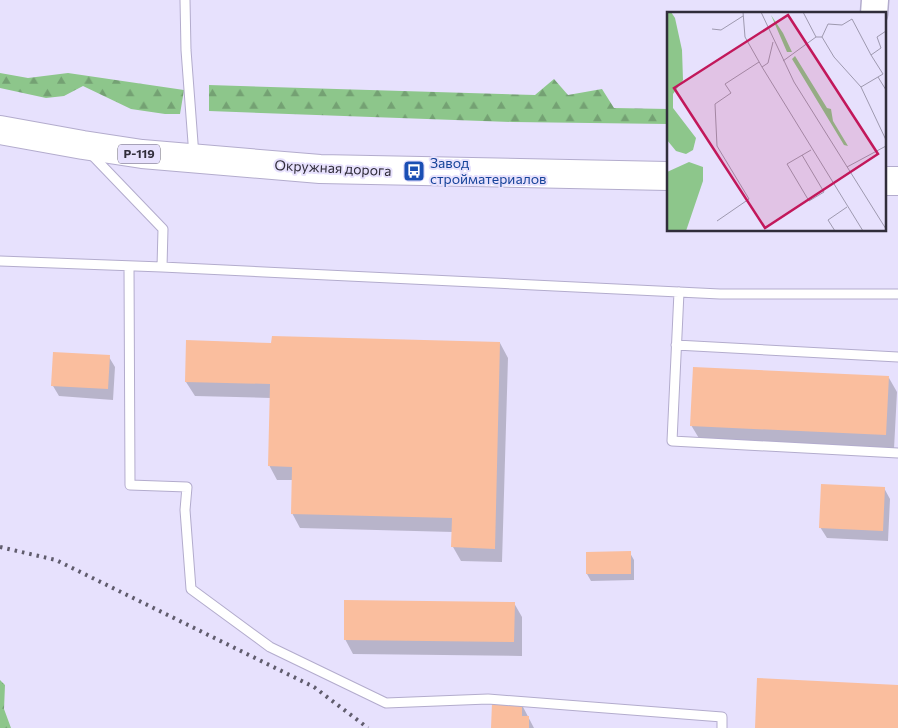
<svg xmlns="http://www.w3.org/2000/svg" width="898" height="728" font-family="Commissioner,sans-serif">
  <defs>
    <pattern id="forest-firs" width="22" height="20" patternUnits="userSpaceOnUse" patternTransform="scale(1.25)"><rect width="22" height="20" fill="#8dc68b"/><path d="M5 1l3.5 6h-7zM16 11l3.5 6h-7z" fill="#74a173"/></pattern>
  </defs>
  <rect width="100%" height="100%" fill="#e7e1fd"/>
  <path fill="url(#forest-firs)" d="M0,73L28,78L68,73L184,90L180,114H165L131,109L83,86L64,96L46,98L0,88Z
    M554,79L568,95L602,89L614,108L668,109V124L513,122L209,111V85L535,95Z
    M0,680L5,685L4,709L11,728H0Z"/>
  <path fill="#0003" d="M500,343L508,358L502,562L461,561L453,547V532L300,528L292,513L293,480H277L269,465L271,398L195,396L186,382L273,344Z
    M109,357L115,367L113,400L59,396L53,386Z
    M889,378L897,392L894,449L700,440L691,425Z
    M884,488L890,499L888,541L827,538L820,527Z
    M630,553L634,560V580L591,581L587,574Z
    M514,603L522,617V656L353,654L345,639Z
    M522,705L534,728H493Z"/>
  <path fill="#fabe9e" d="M272,336L500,342L495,549L451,547L452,518L291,514L292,467L268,466L270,384L185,382L186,340L271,343Z
    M53,352L110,355L108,389L51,386Z
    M693,367L889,376L886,435L690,426Z
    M821,484L885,487L883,531L819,528Z
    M631,551V574H586V552Z
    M344,600L515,602L514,642L344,640Z
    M757,678L898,685V728H755Z
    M492,703L522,704V716H529V728H491Z"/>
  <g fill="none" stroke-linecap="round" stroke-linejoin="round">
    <g stroke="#b3accd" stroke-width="11">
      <path id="lane" d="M185,0L186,50L194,156
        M0,261L162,267L163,229L90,153
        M129,266L130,485L187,487L185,510L191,589L270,647L386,703L488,699L722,717V728
        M162,267L720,294H898
        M679,292L672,441L898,453
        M676,345L898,357"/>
    </g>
    <g stroke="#b3accd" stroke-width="29">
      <path id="secondary" d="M874,14L875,0"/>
    </g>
    <g stroke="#b3accd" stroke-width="30">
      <path id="highway" d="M0,130L83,145L142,154L320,169L668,176
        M884,181H898"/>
    </g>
    <use href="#lane" stroke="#fff" stroke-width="9"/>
    <use href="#secondary" stroke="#fff" stroke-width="26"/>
    <use href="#highway" stroke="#fff" stroke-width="28"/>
    <path stroke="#605c6d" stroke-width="4" stroke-dasharray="2.5 5" stroke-linecap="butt" d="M0,547L56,560L314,687L368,728"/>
  </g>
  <defs>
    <g id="bus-square" transform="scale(1.125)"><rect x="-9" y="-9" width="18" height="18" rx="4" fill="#1a4fb4" stroke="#e7e1fd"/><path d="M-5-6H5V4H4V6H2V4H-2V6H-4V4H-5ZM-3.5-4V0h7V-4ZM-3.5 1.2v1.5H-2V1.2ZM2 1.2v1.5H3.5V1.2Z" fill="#fff"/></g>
  </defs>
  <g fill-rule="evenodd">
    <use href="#bus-square" x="414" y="171"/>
  </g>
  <g text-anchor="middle" stroke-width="4" stroke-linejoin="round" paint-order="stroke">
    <rect fill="#e7e1fd" stroke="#676374" stroke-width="1" x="118" y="144.5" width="42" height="19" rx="4"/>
    <g font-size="12" font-weight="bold" fill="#302d3a">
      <text x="139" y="158">Р-119</text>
    </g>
    <g font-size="14" fill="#164399" stroke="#e7e1fd" text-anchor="start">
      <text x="430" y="168">Завод<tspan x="430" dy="16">стройматериалов</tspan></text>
    </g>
    <g font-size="14" fill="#302d3a" stroke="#e7e1fd">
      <text transform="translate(333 168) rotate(3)" y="5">Окружная дорога</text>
    </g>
  </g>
  <g transform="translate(667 12)">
    <rect width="219" height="219" fill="#e7e1fd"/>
    <path d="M0,0H4L8,6L15,38L16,68L6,82V96L29,126L26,138L19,142L9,139L0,128ZM104,3L116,21L125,40H120ZM128,44L160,96L164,97L166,109L181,134L177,133L125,47ZM22,150L36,155V169L19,219H0V160Z" fill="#8dc68b"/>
    <path fill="none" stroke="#9e99af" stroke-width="1" d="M76,0L78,25L95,55L101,51L106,30M94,0L127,70L219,217M136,0L149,25M45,17L54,18L76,4M219,19L210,25L214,36L204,43L216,62L194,75L219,128M155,25L167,45L194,75M116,49L149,25H155L161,12L175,13L185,7L204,43M95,55L196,219M211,65L219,78M135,143L157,180L142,189L120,152L144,138M180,155L219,134M50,209L82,187L50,134L48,92L64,81L58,72L92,50M168,219L161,208L180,195"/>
    <path fill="#c2185b" fill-opacity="0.15" stroke="#c2185b" stroke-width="2.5" d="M121,3L211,142L98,216L7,76Z"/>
    <rect width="219" height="219" fill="none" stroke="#302d3a" stroke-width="2.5"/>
  </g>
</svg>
